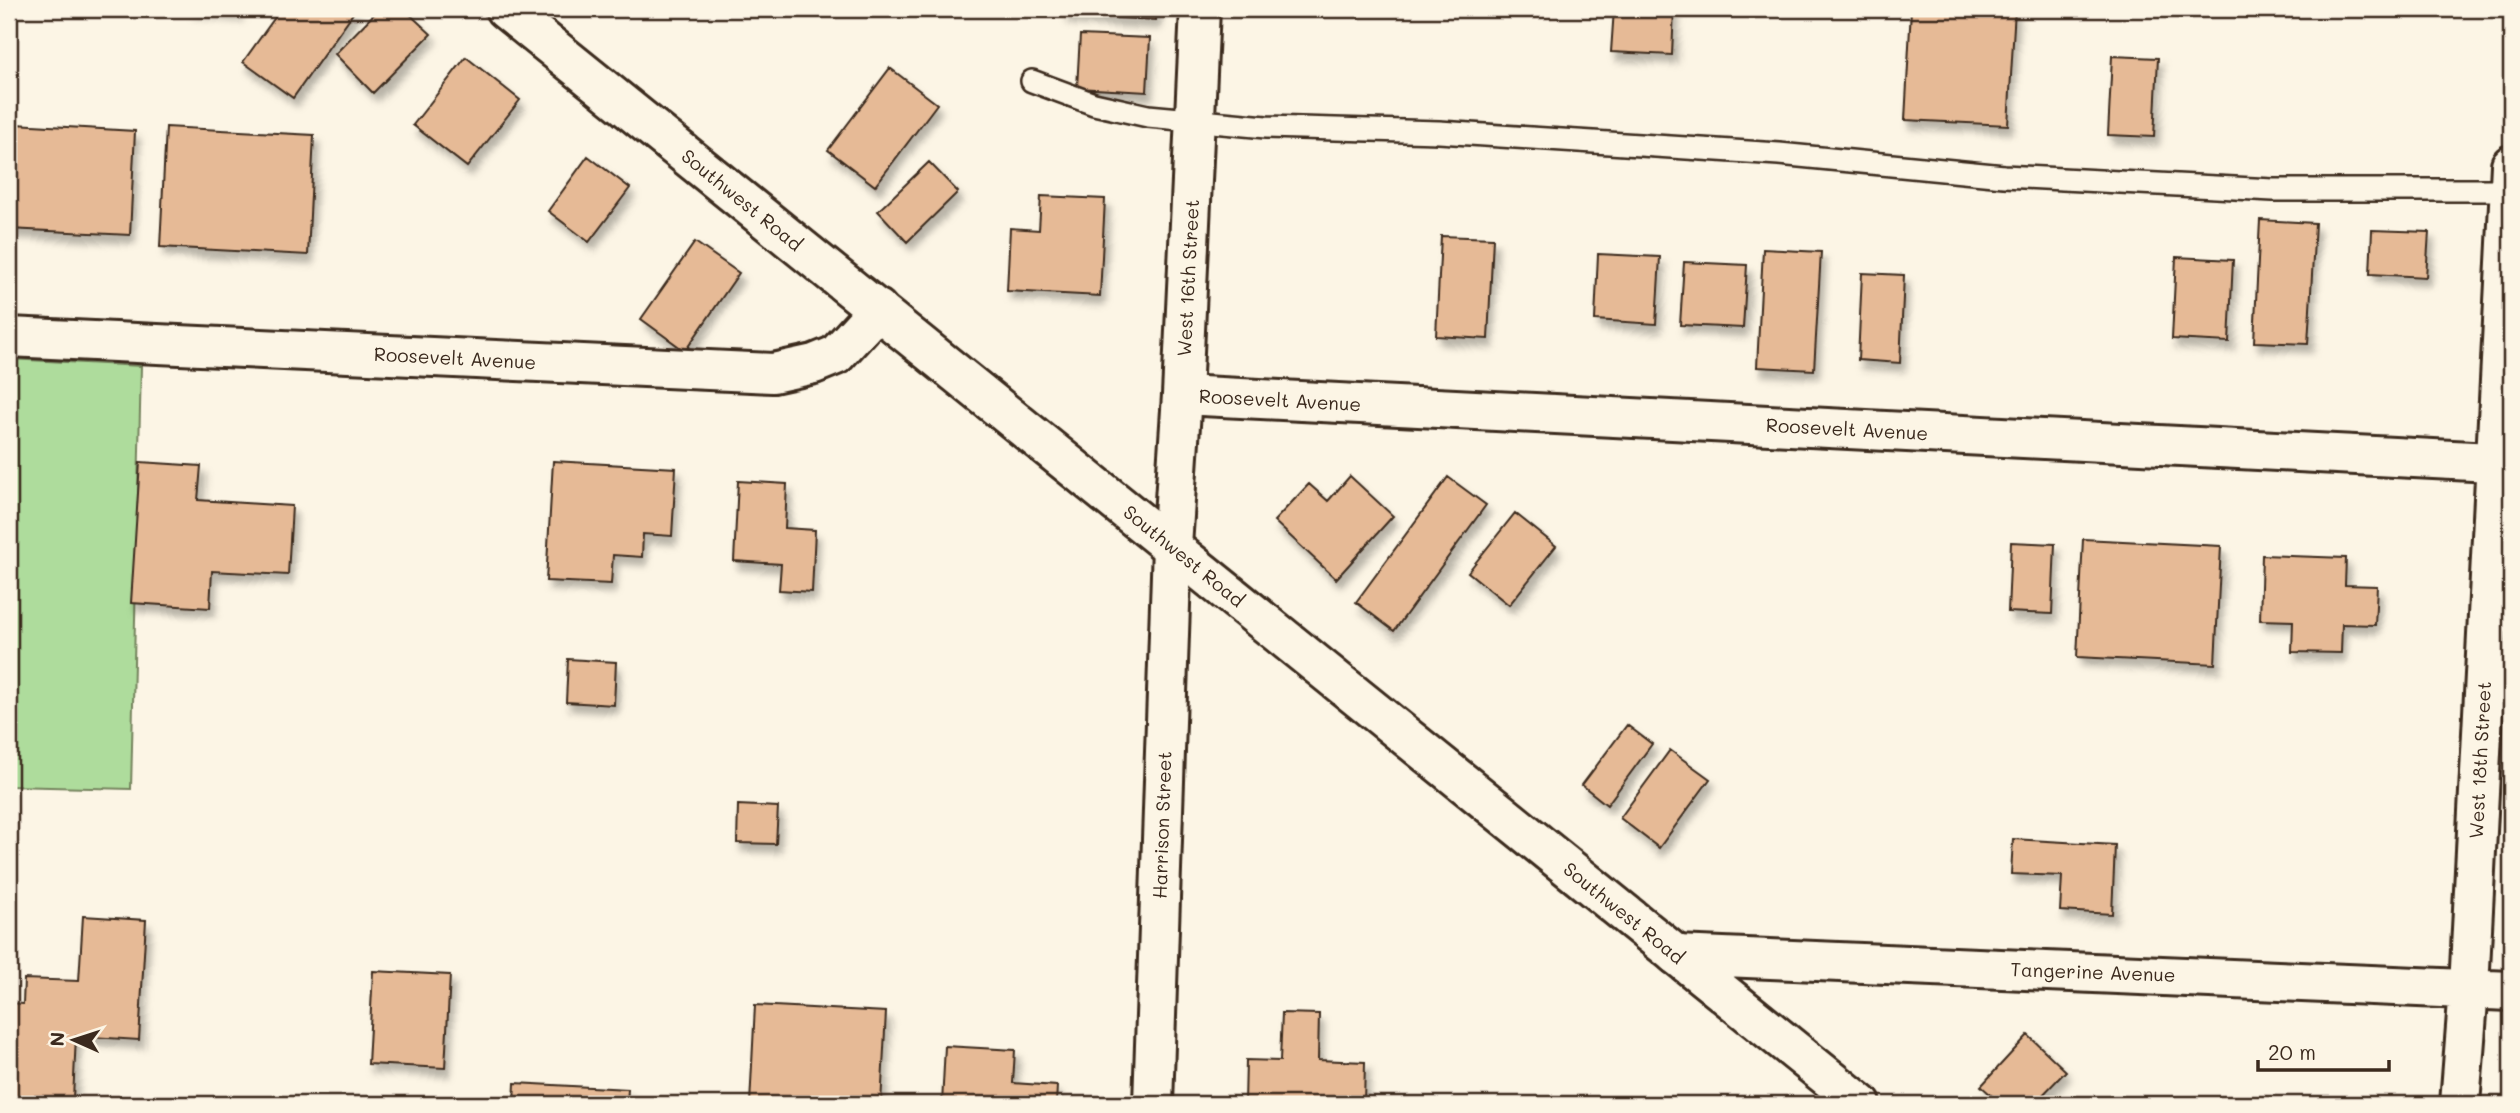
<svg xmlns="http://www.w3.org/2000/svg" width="2520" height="1113" font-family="Mali,sans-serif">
  <defs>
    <filter id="shadow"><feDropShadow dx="4.5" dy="8" stdDeviation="3.5" flood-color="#0004"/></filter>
  </defs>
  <rect width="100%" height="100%" fill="#fcf5e5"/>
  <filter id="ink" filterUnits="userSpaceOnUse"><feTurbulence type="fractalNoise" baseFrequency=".0143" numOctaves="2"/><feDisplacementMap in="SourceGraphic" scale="14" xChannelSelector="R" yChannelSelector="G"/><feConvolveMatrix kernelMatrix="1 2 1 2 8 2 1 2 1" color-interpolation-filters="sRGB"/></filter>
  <g filter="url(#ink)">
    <path fill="#aedc9c" stroke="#74835d" stroke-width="2" d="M9,359L141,366L131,789L9,786Z"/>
    <path fill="#e6ba96" stroke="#3b2a1e" stroke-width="2" filter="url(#shadow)" d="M188,9H238L237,13Z
      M281,9H356L293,98L243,62Z
      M379,9H404L431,34L373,93L335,54Z
      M1064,9H1157L1156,20L1064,15Z
      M1614,9H1674L1672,55L1611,52Z
      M1911,9H2015L2008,125L1905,120Z
      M1080,35L1150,38L1147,92L1077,88Z
      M2112,56L2158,58L2154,137L2108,135Z
      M466,57L520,100L467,167L413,125Z
      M890,68L937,104L875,186L828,150Z
      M15,124L135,131L130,235L9,229Z
      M166,127L314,135L308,255L160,247Z
      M588,156L630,188L589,242L548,211Z
      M929,162L958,192L907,242L878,211Z
      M1041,196L1105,199L1100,296L1007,291L1010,228L1039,230Z
      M2260,220L2315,223L2308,344L2254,342Z
      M2372,230L2429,232L2426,277L2370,274Z
      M1441,236L1493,238L1488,339L1436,336Z
      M695,242L739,273L685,351L641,319Z
      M1763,249L1821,252L1814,370L1757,367Z
      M1598,254L1660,257L1656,324L1595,320Z
      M2176,257L2233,260L2229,342L2172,339Z
      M1684,262L1747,265L1743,328L1680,325Z
      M1862,273L1904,275L1900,363L1858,360Z
      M553,461L676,468L672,536L643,534L642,557L613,555L611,584L546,581Z
      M140,462L201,466L198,500L292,506L288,575L212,571L210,608L131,603Z
      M1350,476L1393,516L1336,579L1274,521L1309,484L1328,501Z
      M1448,477L1486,505L1394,631L1356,602Z
      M738,481L787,484L785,528L815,530L812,592L779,590L781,564L734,561Z
      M1515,513L1556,546L1509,605L1468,572Z
      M2083,539L2221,546L2215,664L2077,657Z
      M2011,542L2055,544L2052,614L2008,612Z
      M2262,555L2346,558L2345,585L2377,586L2375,625L2342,624L2341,653L2292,652L2293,621L2260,620Z
      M568,659L616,662L614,705L566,702Z
      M1627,725L1652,744L1607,805L1582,785Z
      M1670,750L1710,779L1659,848L1620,818Z
      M738,805L778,807L776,844L737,843Z
      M2013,839L2115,845L2112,914L2060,911L2062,876L2011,874Z
      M83,916L146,920L139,1040L76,1036L73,1099L9,1096V1003L23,1004L24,979L79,981Z
      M373,971L450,975L445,1068L368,1064Z
      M755,1005L886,1012L881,1104H750Z
      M1282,1013L1319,1014L1318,1060L1365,1062L1364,1104H1245L1246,1060L1280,1061Z
      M2028,1035L2066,1071L2034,1104H2001L1981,1086Z
      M945,1046L1015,1050L1013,1083L1057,1086L1056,1104H942Z
      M515,1083L628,1089L627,1104H514Z"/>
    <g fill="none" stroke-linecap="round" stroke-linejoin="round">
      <g stroke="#3b2a1e" stroke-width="26">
        <path id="lane" d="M1032,81L1094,104L1148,116L1266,127L1439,132L1779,154L2004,176L2273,190H2510"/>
      </g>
      <g stroke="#3b2a1e" stroke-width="44">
        <path id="street" d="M9,337L773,373L814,364L836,355L878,309
          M1182,395L2511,463
          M1676,955L2511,991
          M1153,1104L1172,546L1182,395L1200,9
          M2460,1104L2469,988L2511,165"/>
      </g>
      <g stroke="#3b2a1e" stroke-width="44">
        <path id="secondary" d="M505,9L1861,1104"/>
      </g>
      <use href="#lane" stroke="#fcf5e5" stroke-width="21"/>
      <use href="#street" stroke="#fcf5e5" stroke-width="38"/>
      <use href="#secondary" stroke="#fcf5e5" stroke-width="38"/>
    </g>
  </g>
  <g text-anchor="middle" stroke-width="5" stroke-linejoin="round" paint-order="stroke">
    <g font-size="19" fill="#3b2a1e" stroke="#fcf5e5">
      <text transform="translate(742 200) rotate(39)" y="7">Southwest Road</text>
      <text transform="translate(1188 278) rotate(-87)" y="7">West 16th Street</text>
      <text transform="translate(455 358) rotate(3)" y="7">Roosevelt Avenue</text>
      <text transform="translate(1280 400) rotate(3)" y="7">Roosevelt Avenue</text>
      <text transform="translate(1847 429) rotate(3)" y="7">Roosevelt Avenue</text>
      <text transform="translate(1184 556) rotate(39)" y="7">Southwest Road</text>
      <text transform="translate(2480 760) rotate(-87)" y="7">West 18th Street</text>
      <text transform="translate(1162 825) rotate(-88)" y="7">Harrison Street</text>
      <text transform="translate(1624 913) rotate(39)" y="7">Southwest Road</text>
      <text transform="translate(2093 972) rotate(2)" y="7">Tangerine Avenue</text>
    </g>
  </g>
  <rect width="2520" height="1113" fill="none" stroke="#fcf5e5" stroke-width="35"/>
  <rect x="18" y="18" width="2485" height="1078" fill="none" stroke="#3b2a1e" stroke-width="2.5" filter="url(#ink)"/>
  <g transform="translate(74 1040) rotate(273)" stroke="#fcf5e5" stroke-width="5" paint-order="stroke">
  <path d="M0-5L12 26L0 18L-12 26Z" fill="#3b2a1e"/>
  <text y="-10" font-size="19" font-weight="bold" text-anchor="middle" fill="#3b2a1e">N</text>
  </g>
  <path d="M2258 1060v10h131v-10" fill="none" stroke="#3b2a1e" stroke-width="3.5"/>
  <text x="2268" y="1060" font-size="21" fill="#3b2a1e" stroke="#fcf5e5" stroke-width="5" paint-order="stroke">20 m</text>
</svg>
